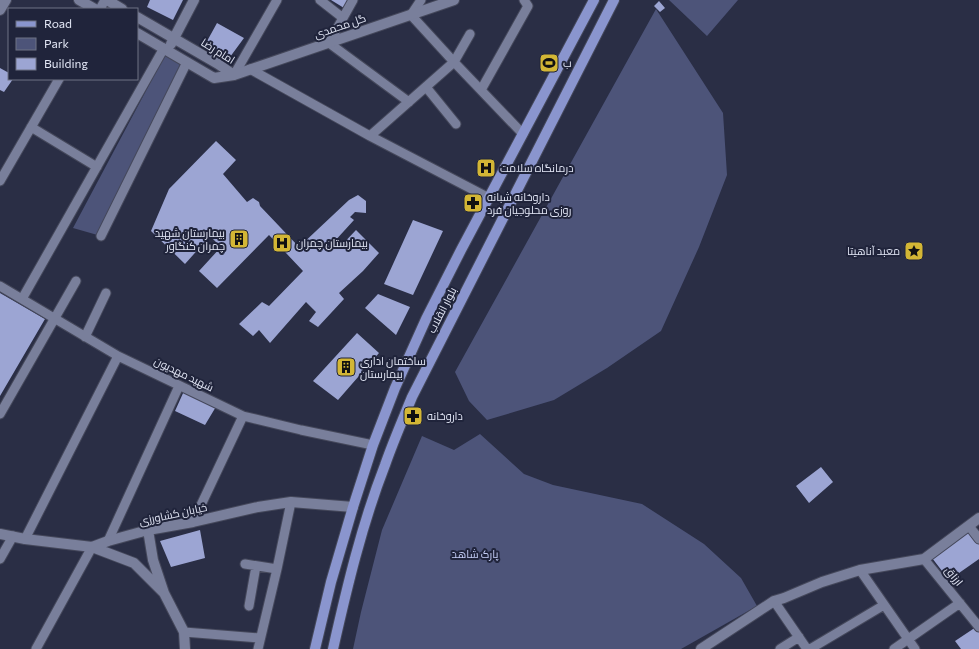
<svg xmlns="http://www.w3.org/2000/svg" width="979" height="649" font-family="Commissioner,Cairo,sans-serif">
  <rect width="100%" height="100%" fill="#2a2e45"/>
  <path fill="#4d5479" d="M669,0H738L707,36Z
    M656,9L723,113L727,175L699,247L661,331L607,368L554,400L487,420L469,401L455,372Z
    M165,55L182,64L101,236L73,228Z
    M480,434L524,474L553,485L642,504L704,544L741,578L757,606L681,649H353L361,612L382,530L422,436L454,450Z"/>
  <path fill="#9ca5d3" d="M150,0H183L173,20L147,7Z
    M331,0H349L344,8Z
    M659,1L665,8L660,12L654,6Z
    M217,23L244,38L230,57L206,43Z
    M0,68L9,73V79H13L4,92L0,90Z
    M216,141L236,160L223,174L247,202L253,198L259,202L260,206L299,247L349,200L358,195L366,201V213L355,212L350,217L354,220L333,243L338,249L356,230L379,253L363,271L339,293L344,299L318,327L309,321L316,312L306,302L270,343L259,330L253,336L239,324L262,302L269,306L303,271L269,235L217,288L199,271L221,247L210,236L185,264L151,231L169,189Z
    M413,220L443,231L413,295L384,284Z
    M0,293L45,319L0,396Z
    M378,294L410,307L396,335L365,308Z
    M357,333L379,353L338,400L313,381Z
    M184,391L217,405L205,425L175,411Z
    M821,467L833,482L809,503L796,486Z
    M200,530L205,558L171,567L160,541Z
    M970,530L979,543V559L949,580L932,558Z
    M976,627L979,632V649H961L955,641Z"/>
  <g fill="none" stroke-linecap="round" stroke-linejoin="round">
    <g stroke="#45485b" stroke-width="11">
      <path id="street" d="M320,0L343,18
        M353,0L329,43L409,102
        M421,0L411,15L454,62L523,134
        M100,9L105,0
        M250,69L370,136L489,198
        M234,75L277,0
        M426,87L456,124
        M481,90L528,6L524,0
        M31,127L97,167
        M370,136L454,62L470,34
        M0,181L59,79
        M101,236L187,62
        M0,286L118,356L243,416L301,430L373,445
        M22,299L164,48
        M85,337L106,293
        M0,414L76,281
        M193,522L243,416
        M969,526L979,539
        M25,539L118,356
        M108,541L179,386
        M0,559L13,536
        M924,559L979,627
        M245,564L277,569
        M860,570L915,649
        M774,601L807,649
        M249,606L256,566
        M184,632L260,638
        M36,649L92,547
        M258,649L277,569L291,502
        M780,649L799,637
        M810,649L884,605
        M894,649L960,603"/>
    </g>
    <g stroke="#45485b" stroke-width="12">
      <path id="secondary" d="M79,0L95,9
        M107,0L122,9
        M0,10L6,0
        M137,17L218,64L234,75
        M137,33L214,78L234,75L454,0
        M171,44L194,0
        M0,534L25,539L92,547L108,541L148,530L193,522L258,507L291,502L353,507
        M92,547L134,563L164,593L153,560L148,530
        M164,593L184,632L185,649
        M701,649L774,601L784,598L822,582L860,570L924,559L979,518"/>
    </g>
    <g stroke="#45485b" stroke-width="12">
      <path id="primary" d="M315,649L331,582L353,507L373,445L395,388L426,319L461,250L594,0
        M333,649C347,587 362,524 385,465C393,442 403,419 412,397L614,0"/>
    </g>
    <use href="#street" stroke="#797f9b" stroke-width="9"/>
    <use href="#secondary" stroke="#797f9b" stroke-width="10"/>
    <use href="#primary" stroke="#8a95ce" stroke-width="10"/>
  </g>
  <defs>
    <g id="stadium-square" transform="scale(1)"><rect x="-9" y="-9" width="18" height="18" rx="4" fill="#d3b635" stroke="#20243b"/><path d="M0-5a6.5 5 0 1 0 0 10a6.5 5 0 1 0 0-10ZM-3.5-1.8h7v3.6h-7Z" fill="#111"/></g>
    <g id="hospital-square" transform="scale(1)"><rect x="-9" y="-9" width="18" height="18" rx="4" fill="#d3b635" stroke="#20243b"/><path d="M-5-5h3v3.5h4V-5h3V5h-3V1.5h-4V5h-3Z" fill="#111"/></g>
    <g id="pharmacy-square" transform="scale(1)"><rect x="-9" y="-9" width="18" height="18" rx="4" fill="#d3b635" stroke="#20243b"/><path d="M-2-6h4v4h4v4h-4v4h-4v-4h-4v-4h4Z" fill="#111"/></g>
    <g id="building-square" transform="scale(1)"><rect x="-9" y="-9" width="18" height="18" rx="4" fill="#d3b635" stroke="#20243b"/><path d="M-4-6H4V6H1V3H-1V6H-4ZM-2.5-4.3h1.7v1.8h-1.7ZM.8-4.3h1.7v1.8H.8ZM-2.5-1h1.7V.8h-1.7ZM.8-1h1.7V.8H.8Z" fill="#111"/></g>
    <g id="sight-square" transform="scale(1)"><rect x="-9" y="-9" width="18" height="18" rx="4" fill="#d3b635" stroke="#20243b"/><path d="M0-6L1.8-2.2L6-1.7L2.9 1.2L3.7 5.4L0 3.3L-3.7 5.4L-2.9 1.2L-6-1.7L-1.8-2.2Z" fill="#111"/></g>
  </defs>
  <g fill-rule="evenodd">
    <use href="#stadium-square" x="549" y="63"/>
    <use href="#hospital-square" x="486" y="168"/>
    <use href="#pharmacy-square" x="473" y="203"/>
    <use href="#building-square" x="239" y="239"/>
    <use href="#hospital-square" x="282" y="243"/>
    <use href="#sight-square" x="914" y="251"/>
    <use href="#building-square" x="346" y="367"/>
    <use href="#pharmacy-square" x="413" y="416"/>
  </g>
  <g text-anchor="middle" stroke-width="4" stroke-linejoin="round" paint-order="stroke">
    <g font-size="11" fill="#e2e6f5" stroke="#20243b">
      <text transform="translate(340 26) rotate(-19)" y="4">گل محمدی</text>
      <text transform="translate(218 51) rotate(32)" y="4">امام رضا</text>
      <text transform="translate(442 310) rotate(-63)" y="4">بلوار انقلاب</text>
      <text transform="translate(184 374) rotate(26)" y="4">شهید مهدیون</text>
      <text transform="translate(173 514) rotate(-12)" y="4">خیابان کشاورزی</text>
      <text transform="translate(954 576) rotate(51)" y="4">ارزاق</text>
    </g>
    <g font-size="11" fill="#e2e6f5" stroke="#20243b" text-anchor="start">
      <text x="563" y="67">ب</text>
      <text x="500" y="172">درمانگاه سلامت</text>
      <text x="487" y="201">داروخانه شبانه<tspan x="487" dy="13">روزی محلوجیان فرد</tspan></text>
      <text x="225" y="237" text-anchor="end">بیمارستان شهید<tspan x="225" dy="13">چمران کنگاور</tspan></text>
      <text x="296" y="247">بیمارستان چمران</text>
      <text x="900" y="255" text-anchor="end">معبد آناهیتا</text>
      <text x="360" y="365">ساختمان اداری<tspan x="360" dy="13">بیمارستان</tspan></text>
      <text x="427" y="420">داروخانه</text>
    </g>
    <g font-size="11" fill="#c6cff8" stroke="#20243b">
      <text x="475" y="558">پارک شاهد</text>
    </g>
  </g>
  <rect x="8" y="8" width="130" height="72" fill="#20243b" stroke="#6e7285"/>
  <rect x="16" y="21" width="20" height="6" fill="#8a95ce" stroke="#6e7285"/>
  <text x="44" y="28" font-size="12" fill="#e2e6f5">Road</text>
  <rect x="16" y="38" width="20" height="12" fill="#4d5479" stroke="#6e7285"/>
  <text x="44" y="48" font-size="12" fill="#e2e6f5">Park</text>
  <rect x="16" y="58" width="20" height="12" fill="#9ca5d3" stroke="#6e7285"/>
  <text x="44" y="68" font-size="12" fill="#e2e6f5">Building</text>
</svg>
